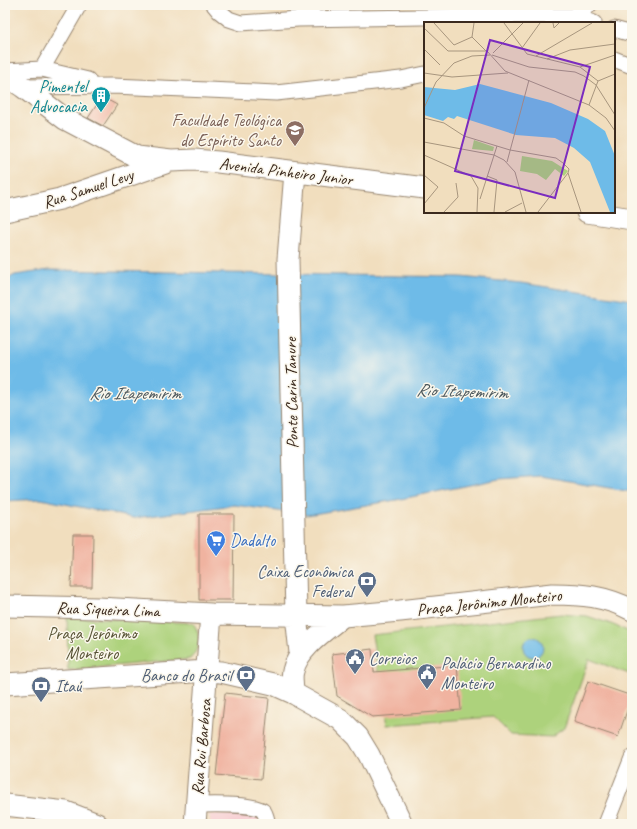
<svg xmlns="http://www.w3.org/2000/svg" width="637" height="829" font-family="Caveat,sans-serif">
  <rect width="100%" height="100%" fill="#fbf7ec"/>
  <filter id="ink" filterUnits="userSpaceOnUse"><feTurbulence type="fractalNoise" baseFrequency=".025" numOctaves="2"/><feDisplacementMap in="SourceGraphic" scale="8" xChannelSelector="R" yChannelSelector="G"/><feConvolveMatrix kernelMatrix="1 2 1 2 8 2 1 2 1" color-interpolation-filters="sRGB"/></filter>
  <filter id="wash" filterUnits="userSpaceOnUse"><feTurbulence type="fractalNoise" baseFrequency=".012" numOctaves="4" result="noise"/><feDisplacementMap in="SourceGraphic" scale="16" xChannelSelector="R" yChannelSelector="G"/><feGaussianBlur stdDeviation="0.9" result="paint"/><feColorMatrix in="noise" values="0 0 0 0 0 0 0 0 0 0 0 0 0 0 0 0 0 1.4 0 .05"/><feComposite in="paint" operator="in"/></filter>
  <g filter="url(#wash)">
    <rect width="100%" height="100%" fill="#f1debe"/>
    <path fill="#f7cfd3" d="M209,814L258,816L259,824H211Z"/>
    <path fill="#add27c" stroke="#747e4d" d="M561,614L587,616L611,624L632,633V675L589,659L564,728L552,737L511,735L493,717L387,725L372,635Z
      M67,617L193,623C202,636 200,648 190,659L68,670Z"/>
    <path fill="#6ebbe8" stroke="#547283" d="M49,270L461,277L521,283L632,300V492L541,476L499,479L396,500L307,515L234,505L134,518L41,499L5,501V280L15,275Z
      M523 647a10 10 0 1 1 20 0a10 10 0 1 1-20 0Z"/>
    <g id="blocks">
      <path fill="#f0b3a0" d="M102,97L117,105L103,126L88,118Z
        M199,514H234L233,600H199Z
        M73,534H93L92,587H71Z
        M372,649L374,672L457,665L461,710L372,717L337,696L332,654Z
        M588,681L632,696L618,737L574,722Z
        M225,693L269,698L261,779L216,775Z"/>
    </g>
  </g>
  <g filter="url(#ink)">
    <use href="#blocks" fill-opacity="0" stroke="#96846e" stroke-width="1"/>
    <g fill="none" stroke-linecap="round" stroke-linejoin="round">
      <g stroke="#96846e" stroke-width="17">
        <path id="street" d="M214,5L219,11L229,19L241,23L298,19L485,16H574L594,23
          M574,16L590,5
          M298,19L314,5
          M614,29L632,34
          M614,59L632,66
          M42,69L79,5
          M5,71L42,69L88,80
          M23,87L113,86L276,93L401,79L425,74
          M196,805C209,805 258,803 264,812C266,815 267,821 268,824
          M606,824L632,758"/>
      </g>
      <g stroke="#96846e" stroke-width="23">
        <path id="secondary" d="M5,75L23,87L65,119L137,157L171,161L194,160L218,162L425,188
          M295,172L288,259L296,615L300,653
          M5,211L60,199L165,163
          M587,212L632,219
          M5,606L98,608L211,614L343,616L400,611L552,594C582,594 605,596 632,610
          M5,684L207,671L221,672L273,684L293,693L340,719L358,737L369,755L402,824
          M293,693C293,686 291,677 293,671C298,648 326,630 343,616
          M5,805L66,812L97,824
          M195,824L211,614"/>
      </g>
      <use href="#street" stroke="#fff" stroke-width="15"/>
      <use href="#secondary" stroke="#fff" stroke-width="21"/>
    </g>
  </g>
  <defs>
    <g id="building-pin" transform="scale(1)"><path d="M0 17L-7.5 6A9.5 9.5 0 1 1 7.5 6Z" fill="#0f9aa8" stroke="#fbf7ec"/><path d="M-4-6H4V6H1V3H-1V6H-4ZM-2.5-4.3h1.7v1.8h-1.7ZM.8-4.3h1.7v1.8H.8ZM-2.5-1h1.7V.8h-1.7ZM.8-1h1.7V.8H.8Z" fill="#fff"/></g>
    <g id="university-pin" transform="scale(1)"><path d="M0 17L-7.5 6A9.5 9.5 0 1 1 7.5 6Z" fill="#8d6e63" stroke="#fbf7ec"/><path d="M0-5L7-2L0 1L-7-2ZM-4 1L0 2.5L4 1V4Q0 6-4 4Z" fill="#fff"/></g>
    <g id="supermarket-pin" transform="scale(1)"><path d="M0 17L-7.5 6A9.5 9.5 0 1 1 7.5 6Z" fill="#3f7fe0" stroke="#fbf7ec"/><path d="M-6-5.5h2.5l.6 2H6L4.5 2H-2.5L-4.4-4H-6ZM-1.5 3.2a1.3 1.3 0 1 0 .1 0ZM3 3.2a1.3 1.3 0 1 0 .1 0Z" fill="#fff"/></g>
    <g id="bank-pin" transform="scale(1)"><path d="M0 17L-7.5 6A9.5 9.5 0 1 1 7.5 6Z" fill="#5c6f8a" stroke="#fbf7ec"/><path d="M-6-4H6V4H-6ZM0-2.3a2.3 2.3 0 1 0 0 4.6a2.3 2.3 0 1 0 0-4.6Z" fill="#fff"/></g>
    <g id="civic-pin" transform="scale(1)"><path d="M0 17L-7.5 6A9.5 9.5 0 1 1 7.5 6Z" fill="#5c6f8a" stroke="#fbf7ec"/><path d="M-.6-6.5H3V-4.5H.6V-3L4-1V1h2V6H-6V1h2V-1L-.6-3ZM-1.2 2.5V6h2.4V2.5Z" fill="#fff"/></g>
  </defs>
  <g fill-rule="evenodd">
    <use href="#building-pin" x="101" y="96"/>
    <use href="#university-pin" x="295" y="130"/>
    <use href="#supermarket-pin" x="216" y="540"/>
    <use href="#bank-pin" x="367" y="581"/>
    <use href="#civic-pin" x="355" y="658"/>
    <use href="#civic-pin" x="427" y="673"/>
    <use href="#bank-pin" x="246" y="675"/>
    <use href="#bank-pin" x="41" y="686"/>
  </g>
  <g text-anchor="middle" stroke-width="3" stroke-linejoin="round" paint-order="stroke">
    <g font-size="17" fill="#0d838f" stroke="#fbf7ec" text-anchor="end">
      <text x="87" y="92">Pimentel<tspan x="87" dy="20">Advocacia</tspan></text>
    </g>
    <g font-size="17" fill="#785e54" stroke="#fbf7ec" text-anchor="end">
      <text x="281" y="126">Faculdade Teológica<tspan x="281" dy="20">do Espírito Santo</tspan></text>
    </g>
    <g font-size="17" fill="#3b2a1e" stroke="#fbf7ec">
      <text transform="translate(286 171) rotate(7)" y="6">Avenida Pinheiro Junior</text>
      <text transform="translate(88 188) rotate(-18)" y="6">Rua Samuel Levy</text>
      <text transform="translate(291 393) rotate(-91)" y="6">Ponte Carin Tanure</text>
      <text transform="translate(489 602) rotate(-6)" y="6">Praça Jerônimo Monteiro</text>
      <text transform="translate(108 609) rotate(2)" y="6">Rua Siqueira Lima</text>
      <text transform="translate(201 747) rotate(-85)" y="6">Rua Rui Barbosa</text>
    </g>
    <g font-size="17" fill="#366cbe" stroke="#fbf7ec" text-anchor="start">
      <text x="230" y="546">Dadalto</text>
    </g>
    <g font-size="17" fill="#4e5e75" stroke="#fbf7ec" text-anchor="start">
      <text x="353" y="577" text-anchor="end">Caixa Econômica<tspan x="353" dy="20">Federal</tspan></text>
      <text x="369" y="664">Correios</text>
      <text x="441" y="669">Palácio Bernardino<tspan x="441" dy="20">Monteiro</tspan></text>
      <text x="232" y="681" text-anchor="end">Banco do Brasil</text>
      <text x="55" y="692">Itaú</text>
    </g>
    <g font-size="17" fill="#585436" stroke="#fbf7ec">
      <text x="92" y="639">Praça Jerônimo<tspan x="92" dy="20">Monteiro</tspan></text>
    </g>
    <g font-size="18" font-style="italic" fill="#4a565b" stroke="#fbf7ec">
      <text transform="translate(462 391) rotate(2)" y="6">Rio Itapemirim</text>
      <text x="135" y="399">Rio Itapemirim</text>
    </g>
  </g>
  <g transform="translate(424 22)">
    <rect width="191" height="191" fill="#f1debe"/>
    <path d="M50,118L70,125L69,129L48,127ZM98,134L128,139L144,149L140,154L131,147L122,158L113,152L96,149Z" fill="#add27c"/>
    <path d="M56,62L127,81L164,97L181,109L191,134V190H186L166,140L150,126L131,116L92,113L33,94L30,97L24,95L19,99L0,93V65L31,68Z" fill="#6ebbe8"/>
    <path fill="none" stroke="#a8967e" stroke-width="1" d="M10,1L30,23L48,15M80,1L103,32L156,45L174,59M129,1L130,6L135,1M0,6L24,29H63L81,49L165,83L182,96L191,109M48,15L63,30M48,15L50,1M98,26L116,1M0,27L16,43M69,31L99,1M68,33L105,45L151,50L160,54L172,63L191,93M112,34L168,1M123,37L146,28L191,22M156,45L191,33M0,51L28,55L84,51M165,83L174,59L191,52M0,86L12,60L30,41L48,34L66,33M0,96L20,101L40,114L86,128M0,120L70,133L80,138L91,150L102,190M86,128L132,136L139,141L145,147L144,151L157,190M0,133L47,154L54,166L53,190M83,140L105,58M0,153L14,165L0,182M63,154L73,158L70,190M56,177L73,124M20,190L34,175L32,161M81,190L98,181M114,190L144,151"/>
    <path fill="#7b2cbf" fill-opacity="0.15" stroke="#7b2cbf" stroke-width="2" d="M66,18L166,45L131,176L31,149Z"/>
    <rect width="191" height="191" fill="none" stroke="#3b2a1e" stroke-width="2"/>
  </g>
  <rect width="637" height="829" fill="none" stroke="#fbf7ec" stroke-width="20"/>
</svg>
